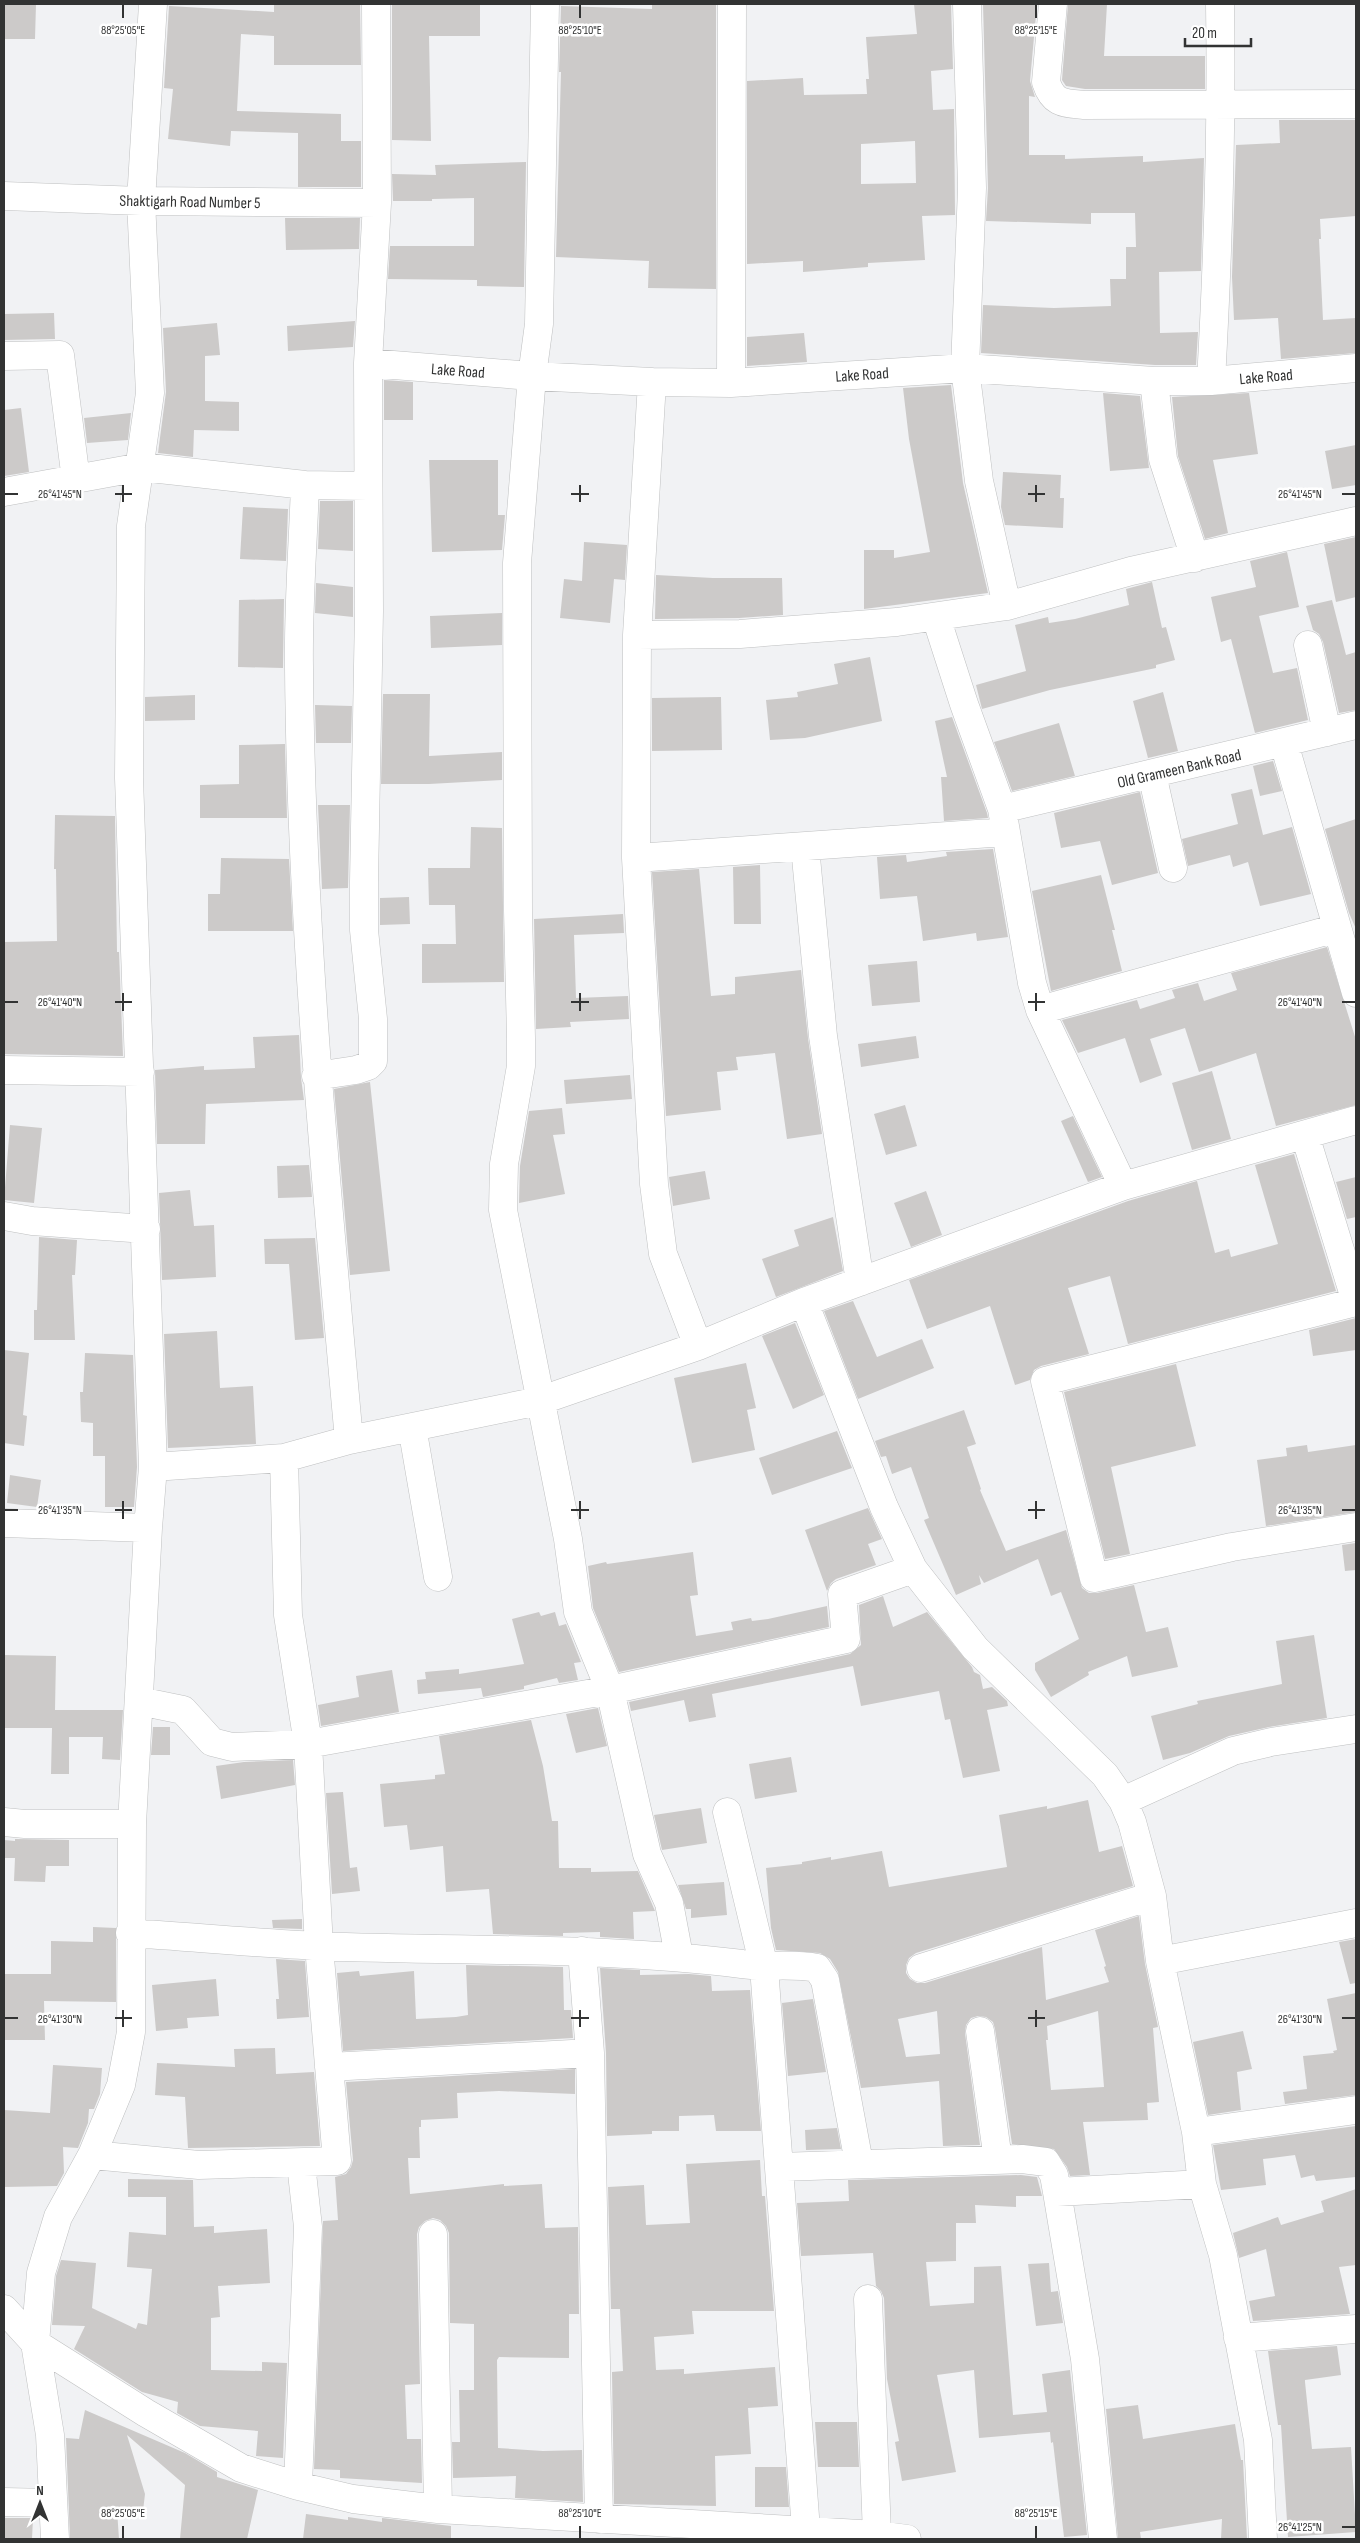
<svg xmlns="http://www.w3.org/2000/svg" width="1360" height="2543" font-family="'Sofia Sans Condensed',sans-serif">
  <rect width="100%" height="100%" fill="#f1f2f4"/>
  <path fill="#cccac9" fill-rule="evenodd" d="M4,4H36L35,39H4Z
    M274,4H360L361,65H274V36L241,34L237,111L341,114V141H361V187H298V133L231,131L230,146L168,139L173,89L164,88L169,6L274,12Z
    M392,4H480V36H429L431,141L392,140Z
    M652,4H716V289L648,288L649,261L556,257L561,72H559L561,6L652,9Z
    M914,4H951L953,69L931,71L933,110L954,109L955,215L922,216L925,260L868,263V267L803,272V261L747,264V81L803,78L804,95L867,94L866,79H869L866,37L917,34ZM915,141L916,183L861,184V144Z
    M983,4H1037L1030,81L1035,97L1029,96V155H1065V159L1143,156V162L1204,158L1201,271L1159,272L1160,333L1198,332L1196,365H1155L981,353L983,305L1054,308L1111,306L1110,279H1126V247H1136L1135,213H1091V224L986,221L988,188Z
    M1068,4H1107L1104,56H1205V89H1085L1066,86L1062,80Z
    M1279,120H1356V216L1320,219L1321,239H1319L1323,320L1356,318V353L1281,359L1278,318L1234,320L1232,277L1236,145L1280,143Z
    M526,162L524,287L477,286V280L388,279L390,246H474V198L432,199V201H393L392,174L436,175L435,165Z
    M285,218H360L359,249L286,250Z
    M54,313L55,339L4,340V314Z
    M355,321L353,347L288,351L287,326Z
    M217,323L220,355L205,356V401L239,402V431L194,430L193,457L158,453L166,392L163,328Z
    M804,333L807,362L747,366V337Z
    M384,380L413,382V420H384Z
    M951,385L963,483L988,593L864,609V550H894V558L930,552L909,439L903,388Z
    M1103,393L1140,396L1149,468L1110,471Z
    M1249,393L1258,454L1213,460L1228,533L1205,539L1178,456L1172,397Z
    M21,408L29,472L4,476V410Z
    M131,413L128,440L87,443L84,418Z
    M1356,445V485L1332,489L1325,451Z
    M429,460H498V515H505L502,550L432,552Z
    M1003,472L1061,475L1060,498H1064L1063,528L1005,525L1001,507Z
    M320,501H353V551L318,549Z
    M243,507L288,509L286,561L240,559Z
    M1356,537V597L1336,602L1324,544Z
    M584,542L627,545L625,580L614,579L610,623L560,618L564,579L582,581Z
    M1287,552L1299,607L1259,616L1273,673L1297,668L1308,720L1255,733L1231,639L1221,642L1211,597L1256,587L1250,561Z
    M656,575L713,578H782L783,615L739,618L655,619Z
    M1152,582L1162,628L1166,627L1175,660L1156,665V668L1050,690L982,709L976,685L1026,671L1015,625L1048,617L1049,623L1075,619L1129,605L1126,589Z
    M316,583L353,587V617L315,613Z
    M284,599L283,668L238,667L239,600Z
    M1332,600L1346,655L1356,652V710L1339,713L1323,642L1319,634L1313,630L1306,606Z
    M502,613V645L431,648L430,616Z
    M870,657L882,721L805,738L770,740L766,700L798,697L797,692L838,684L834,664Z
    M1163,692L1178,751L1148,758L1133,701Z
    M383,694H430L429,756L502,752V780L429,784H381Z
    M195,695V720L145,721V697Z
    M721,697L722,750L652,751V698Z
    M315,705L352,706L351,743H316Z
    M952,717L987,813L988,818L944,821L941,777H947L935,721Z
    M1059,723L1075,776L1012,791L994,742Z
    M285,744L287,818H200V785L239,784V745Z
    M1273,761L1282,791L1260,796L1253,766Z
    M1252,789L1263,835L1292,827L1311,894L1260,906L1248,862L1233,867L1230,855L1188,866L1182,839L1238,824L1231,794Z
    M1140,792L1158,873L1112,885L1100,841L1061,848L1054,813Z
    M318,805H350L348,888L322,889Z
    M55,815L115,816L117,952H119L123,1056L4,1054V942L57,941L56,869H54Z
    M1356,819V929L1349,913L1325,829Z
    M471,827L502,828L504,982L422,983V944H456L455,905H429L428,868H470Z
    M993,849L1008,937L977,941L976,933L923,941L917,896L880,899L877,857L906,855L907,862L947,856L946,852Z
    M221,858L289,859L293,931H208V894H220Z
    M760,865L761,924H734L733,867Z
    M699,869L711,996L735,994V977L801,970L808,1038L822,1134L787,1139L775,1053L736,1057L738,1070L717,1072L721,1110L666,1116L652,872Z
    M1101,875L1115,930H1112L1122,971L1051,991L1032,891Z
    M409,897L410,924L380,925V898Z
    M623,914L624,933L574,935L576,998L628,996L629,1019L570,1022L571,1027L536,1029L534,919Z
    M1327,947L1356,1040V1105L1276,1126L1256,1053L1199,1072L1185,1028L1150,1039L1162,1075L1140,1083L1125,1038L1078,1053L1062,1020L1137,1000L1140,1009L1175,998L1172,990L1198,983L1204,1001L1237,990L1231,973Z
    M917,961L920,1002L872,1006L868,965Z
    M299,1035L301,1078L304,1100L206,1104L205,1144H157L155,1070L204,1066V1070L255,1068L253,1037Z
    M916,1036L919,1058L861,1067L858,1044Z
    M1212,1071L1231,1139L1192,1150L1172,1083Z
    M630,1075L632,1099L566,1104L564,1080Z
    M370,1082L390,1271L350,1275L334,1089Z
    M905,1105L917,1146L886,1155L874,1114Z
    M562,1108L565,1134L553,1135L565,1194L519,1203L520,1166L529,1111Z
    M1073,1116L1102,1177L1088,1182L1061,1121Z
    M10,1125L42,1128L34,1203L4,1200Z
    M1294,1154L1336,1291L1128,1344L1110,1276L1068,1288L1089,1354L1041,1366L1034,1370L1030,1380L1015,1385L990,1306L927,1329L909,1280L1128,1201L1197,1181L1215,1253L1229,1249L1231,1257L1278,1244L1255,1165Z
    M309,1165L312,1197L278,1198L277,1166Z
    M705,1171L710,1199L673,1206L669,1177Z
    M1356,1177V1217L1347,1219L1336,1182Z
    M190,1190L194,1226L214,1225L216,1277L162,1280L159,1193Z
    M926,1191L942,1235L911,1247L894,1203Z
    M833,1217L843,1271L776,1297L762,1259L799,1246L794,1230Z
    M39,1237L77,1240L75,1275H72L75,1340H34V1310H37Z
    M315,1238L324,1338L295,1340L289,1264H265L264,1239Z
    M853,1301L877,1357L922,1339L934,1368L858,1399L824,1311Z
    M1356,1318V1350L1313,1356L1309,1330Z
    M795,1323L824,1395L793,1409L762,1336Z
    M217,1331L220,1388L253,1386L256,1444L168,1448L164,1334Z
    M4,1350L29,1353L23,1415L27,1416L24,1446L4,1443Z
    M85,1353L133,1355L137,1467L134,1507H105V1456H93V1423L81,1422L80,1392H83Z
    M746,1363L756,1408L747,1410L755,1450L692,1463L674,1378Z
    M1176,1364L1196,1446L1111,1467L1130,1554L1105,1559L1064,1392Z
    M964,1410L976,1444L967,1447L981,1489L980,1490L1006,1551L1066,1530L1082,1588L1089,1593H1097L1134,1585L1146,1632L1168,1627L1178,1667L1132,1677L1127,1656L1088,1672L1089,1675L1051,1697L1035,1670V1663L1079,1639L1061,1592L1051,1596L1038,1559L984,1583L979,1575L981,1584L956,1595L924,1520L929,1518L911,1467L892,1474L886,1456L881,1457L875,1441Z
    M837,1431L852,1468L772,1495L759,1458Z
    M1307,1445L1308,1452L1356,1445V1512L1266,1526L1257,1460L1287,1456L1286,1448Z
    M10,1475L41,1480L37,1507L7,1503Z
    M868,1508L882,1539L868,1544L876,1565L836,1579L831,1583L827,1591L805,1530Z
    M1356,1543V1570L1345,1571L1342,1545Z
    M693,1552L698,1595L690,1596L696,1636L733,1630L731,1622L751,1618L752,1621L768,1619L827,1606L829,1627L619,1672L593,1608L588,1566L606,1562L607,1564Z
    M883,1596L893,1627L927,1612L972,1667L974,1672L980,1675L983,1689L992,1687L1007,1701L1008,1706L987,1710L1000,1771L963,1778L950,1719L945,1720L939,1691L861,1706L853,1666L712,1694L716,1717L689,1722L684,1700L631,1711L629,1702L850,1654L861,1645L859,1605Z
    M539,1612L541,1616L555,1612L559,1626L566,1624L581,1662L574,1663L578,1680L559,1683L557,1678L524,1686V1689L483,1697L481,1688L418,1694L417,1680L426,1679L425,1672L459,1669V1674L524,1664L512,1619Z
    M1314,1635L1327,1718L1269,1727L1229,1736L1190,1753L1163,1760L1151,1716L1198,1704L1197,1701L1282,1684L1276,1641Z
    M4,1655L56,1656L55,1710H123L120,1760L102,1759L103,1737H69V1774H51L52,1728H4Z
    M392,1670L399,1712L321,1726L318,1705L359,1697L356,1676Z
    M598,1708L607,1746L576,1753L566,1714Z
    M531,1720L543,1766L552,1821H558L559,1868H591V1872L638,1871L655,1911L633,1912L634,1939L600,1937V1932L563,1933V1936L493,1934L489,1889L446,1892L443,1846L410,1850L407,1825L384,1827L380,1784L435,1779V1775L445,1774L439,1736Z
    M153,1727H170V1755H151Z
    M791,1757L797,1792L755,1799L749,1764Z
    M293,1760L295,1785L221,1799L216,1766L244,1762Z
    M343,1792L350,1868L357,1867L360,1891L332,1894L326,1793Z
    M1088,1800L1099,1852L1122,1846L1133,1886L916,1953L909,1958L906,1965V1973L910,1979L917,1983H925L1042,1947L1046,2000L1109,1982L1104,1967L1106,1966L1095,1930L1139,1916L1145,1964L1158,2027L1153,2028L1159,2102L1147,2103L1148,2120L1083,2122L1090,2175L1070,2176L1067,2167L1054,2149L1012,2144L995,2029L993,2022L986,2017L978,2016L971,2018L966,2025L965,2033L980,2145L943,2146L939,2081L861,2088L838,1972L830,1959L820,1953L776,1950L771,1928L766,1868L802,1864V1862L831,1857V1860L882,1851L889,1887L1007,1867L999,1815L1047,1806V1809ZM937,2011L940,2054L906,2057L898,2019ZM1098,2011L1104,2087L1051,2090L1046,2040H1048L1047,2026Z
    M701,1808L707,1843L662,1850L654,1815Z
    M15,1839L69,1840V1866H46L45,1882L14,1881L15,1858H4V1840L15,1841Z
    M724,1882L727,1915L691,1918V1909H686L678,1885Z
    M302,1919V1929L273,1928L272,1920Z
    M93,1927L116,1928V2002L44,2001L45,2040H4V1974H51V1941L93,1942Z
    M1356,1939V1983L1350,1984L1339,1942Z
    M276,1959L305,1961L309,2017L277,2019L276,1999H279Z
    M466,1965L563,1967L564,2010H571L573,2038L343,2051L337,1973L359,1971L360,1976L414,1971L416,2019L456,2017L468,2015Z
    M600,1968L640,1970V1975L689,1974L711,1976L712,1991L750,1990L761,2131H716L714,2115L679,2116V2131H652V2134L607,2136L606,2053Z
    M216,1979L219,2016L187,2018L188,2028L156,2031L152,1985Z
    M1356,1993V2095L1285,2104L1283,2092L1307,2089L1303,2056L1334,2053L1333,2051L1337,2050L1327,1999Z
    M813,1999L826,2072L788,2076L782,2003Z
    M1243,2031L1252,2069L1237,2072L1241,2110L1208,2115L1193,2042Z
    M275,2048L276,2074L314,2072L320,2146L188,2148L185,2097L155,2095L157,2063L235,2067L234,2049Z
    M53,2065L102,2068L100,2094L94,2109H89L88,2123L78,2148L63,2147L64,2173L57,2186L4,2187V2110L50,2113Z
    M575,2069V2094L499,2091L457,2093L458,2118L421,2120V2127H419L420,2158H408L410,2194L504,2184V2186L542,2184L545,2228L578,2227L579,2314H569V2358L499,2357L497,2360L498,2448L543,2451L582,2450L583,2502L515,2498L516,2476L453,2478L452,2442H460L459,2390H474V2324L450,2323L449,2233L446,2226L440,2220L433,2218L425,2221L419,2227L417,2234L420,2384L405,2385L407,2439H421L422,2483L340,2478V2470L314,2469L323,2221L338,2220L335,2177L346,2174L351,2167L353,2160L346,2082Z
    M1356,2126V2177L1316,2181L1314,2175L1301,2178L1295,2155L1263,2159L1266,2185L1221,2190L1213,2145Z
    M837,2128L841,2149L806,2150L805,2130Z
    M760,2160L762,2196H765L774,2311H692L694,2334L654,2337L656,2370L684,2369V2374L775,2367L778,2406L748,2408L751,2454L715,2456L716,2506L614,2504L612,2372L623,2371L620,2309H611L608,2187L644,2185L646,2225L690,2223L686,2164Z
    M1021,2175L1037,2177L1042,2196H1016V2207L975,2205L976,2223H956V2261L926,2262L930,2306L974,2303V2267L1001,2266L1013,2415L1047,2412L1042,2374L1070,2370L1087,2535L1064,2537L1053,2442L1051,2443L1050,2432L979,2438L974,2370L937,2375L956,2472L902,2481L895,2442L899,2441L887,2379L884,2298L881,2291L876,2286L873,2253L801,2256L797,2203L849,2201L848,2180Z
    M128,2179L193,2180L194,2227L214,2226V2233L267,2229L270,2283L218,2286L220,2317L211,2318V2370L262,2371V2362L287,2363L283,2458L256,2456L258,2431L200,2426L177,2413L178,2402L142,2392L74,2349L85,2326L52,2325L56,2276L61,2260L96,2263L92,2308L136,2329L138,2323L147,2325L152,2269L127,2267L129,2232L166,2235V2197H128Z
    M1356,2189V2265L1339,2267L1350,2314L1253,2321L1249,2301L1275,2296L1266,2249L1239,2258L1233,2233L1278,2217L1281,2225L1324,2212L1321,2201Z
    M1049,2263L1051,2292L1058,2291L1063,2323L1036,2326L1028,2264Z
    M1337,2346L1341,2375L1305,2380V2382L1312,2449L1351,2447L1356,2532L1288,2537L1281,2425H1278L1268,2351Z
    M1138,2405L1143,2439L1235,2424L1241,2460H1243L1247,2539H1221L1222,2519L1140,2532L1141,2539H1118L1106,2409Z
    M85,2410L185,2453L217,2472V2477L258,2490L247,2539H180L185,2485L127,2435L145,2494L143,2511L117,2510L119,2539H70L66,2438L79,2439Z
    M815,2422H857L859,2467H818Z
    M755,2467H786L789,2507H755Z
    M306,2514L348,2520V2517L382,2522V2518L451,2526V2539H303Z
    M4,2518H33L32,2539H4Z"/>
  <g fill="none" stroke-linecap="round" stroke-linejoin="round">
    <g stroke="#bfc0c1" stroke-width="29">
      <path id="minor" d="M545,4L539,324L532,376L517,563L518,911L521,1038V1066L504,1164L503,1210L568,1539L578,1612L610,1690L647,1854L669,1903L679,1956
        M967,4L972,188L965,368L979,481L1007,606
        M1053,4L1046,82C1053,104 1064,103 1084,105L1356,104
        M4,196L141,201L377,203
        M4,356L60,355L76,480
        M368,363L532,376L652,382L731,383L965,368L1154,381H1211L1356,368
        M1154,381L1163,459L1195,558
        M1211,381C1218,255 1222,130 1220,4
        M652,382L637,635L636,858L654,1184L663,1254L698,1346
        M731,383L732,4
        M305,485C303,545 298,607 299,667C301,926 326,1183 349,1440
        M4,492L141,467L305,485L367,486
        M936,617L964,704L1002,809L1032,983L1040,1010L1123,1186
        M637,635L740,634L897,622L1007,606L1131,571L1356,521
        M1308,645L1327,732
        M1284,743L1356,993
        M1152,774L1173,868
        M1002,809L1356,725
        M805,847L823,1036L860,1282
        M636,858L1005,832
        M1040,1010L1337,928
        M4,1070L140,1072
        M316,1076L356,1070L368,1066L373,1061V1019L364,930V882L369,611L368,363L377,203L376,4
        M1305,1135L1356,1302
        M4,1216L32,1221L146,1229
        M804,1302L884,1507L913,1569L975,1648L1105,1775L1123,1801L1132,1822L1152,1896L1160,1961L1196,2132L1202,2184L1223,2255L1258,2440L1263,2539
        M1356,1302L1045,1381L1094,1578L1232,1547L1356,1527
        M412,1427L438,1577
        M153,1467L284,1458L349,1440L539,1401L698,1346L804,1302L1123,1186L1356,1120
        M4,1523L148,1528
        M139,1701L183,1710L212,1742L232,1747L308,1744L610,1690L846,1639L842,1594L913,1569
        M1123,1801L1233,1751L1271,1742L1356,1729
        M727,1812L764,1967L806,2530
        M4,1822L25,1824H132
        M130,1933C193,1937 256,1943 319,1946C460,1952 601,1946 742,1964C767,1968 793,1963 817,1968L825,1980L859,2163
        M582,1951L590,2053L599,2519
        M1160,1961L1356,1923
        M921,1968L1152,1896
        M980,2031L998,2160
        M329,2067L590,2053
        M1196,2132L1356,2110
        M92,2155L199,2165L337,2161L319,1946L308,1744L288,1615L284,1458
        M779,2167L1022,2159L1046,2162L1054,2175L1057,2192L1202,2184
        M1057,2192L1085,2359L1103,2539
        M433,2234L438,2509
        M868,2299L877,2535
        M4,2309L35,2343L146,2413L241,2468L298,2486L353,2499L438,2509L877,2535L907,2539
        M1238,2338L1356,2329
        M298,2486L308,2227L301,2164
        M4,2502L52,2503
        M55,2539L50,2435L35,2343L41,2273L58,2217L92,2155L121,2085L131,2032L132,1824L148,1528L153,1467L129,778L131,526L150,393L141,201L153,4"/>
    </g>
    <use href="#minor" stroke="#fff" stroke-width="28"/>
  </g>
  <path fill="none" stroke="#323333" stroke-width="2" d="M123,5V18M580,5V18M1036,5V18M123,485V502M580,485V502M1036,485V502M5,494H18M115,494H132M571,494H589M1028,494H1045M1342,494H1355M123,993V1011M580,993V1011M1036,993V1011M5,1002H18M115,1002H132M571,1002H589M1028,1002H1045M1342,1002H1355M123,1501V1519M580,1501V1519M1036,1501V1519M5,1510H18M115,1510H132M571,1510H589M1028,1510H1045M1342,1510H1355M123,2010V2027M580,2010V2027M1036,2010V2027M5,2018H18M115,2018H132M571,2018H589M1028,2018H1045M1342,2018H1355M123,2526V2538M580,2526V2538M1036,2526V2538M1342,2527H1355"/>
  <g text-anchor="middle" stroke-width="5" stroke-linejoin="round" paint-order="stroke">
    <g font-size="16" fill="#323333" stroke="#fff">
      <text transform="translate(190 201) rotate(1)" y="6">Shaktigarh Road Number 5</text>
      <text transform="translate(458 370) rotate(4)" y="6">Lake Road</text>
      <text transform="translate(862 374) rotate(-4)" y="6">Lake Road</text>
      <text transform="translate(1266 376) rotate(-5)" y="6">Lake Road</text>
      <text transform="translate(1179 768) rotate(-13)" y="6">Old Grameen Bank Road</text>
    </g>
  </g>
  <g font-size="12" text-anchor="middle" fill="#323333" stroke="#fff" stroke-width="5" stroke-linejoin="round" paint-order="stroke">
    <text x="123" y="34">88°25'05"E</text>
    <text x="580" y="34">88°25'10"E</text>
    <text x="1036" y="34">88°25'15"E</text>
    <text x="60" y="498">26°41'45"N</text>
    <text x="1300" y="498">26°41'45"N</text>
    <text x="60" y="1006">26°41'40"N</text>
    <text x="1300" y="1006">26°41'40"N</text>
    <text x="60" y="1514">26°41'35"N</text>
    <text x="1300" y="1514">26°41'35"N</text>
    <text x="60" y="2023">26°41'30"N</text>
    <text x="1300" y="2023">26°41'30"N</text>
    <text x="123" y="2517">88°25'05"E</text>
    <text x="580" y="2517">88°25'10"E</text>
    <text x="1036" y="2517">88°25'15"E</text>
    <text x="1300" y="2531">26°41'25"N</text>
  </g>
  <rect width="1360" height="2543" fill="none" stroke="#323333" stroke-width="10"/>
  <g transform="translate(40 2503)" stroke="#ffffff" stroke-width="4" paint-order="stroke">
  <path d="M0-4L9 19L0 12L-9 19Z" fill="#323333"/>
  <text y="-8" font-size="14" font-weight="bold" text-anchor="middle" fill="#323333">N</text>
  </g>
  <path d="M1185 38v8h66v-8" fill="none" stroke="#323333" stroke-width="2.5"/>
  <text x="1192" y="38" font-size="15" fill="#323333" stroke="#ffffff" stroke-width="4" paint-order="stroke">20 m</text>
</svg>
